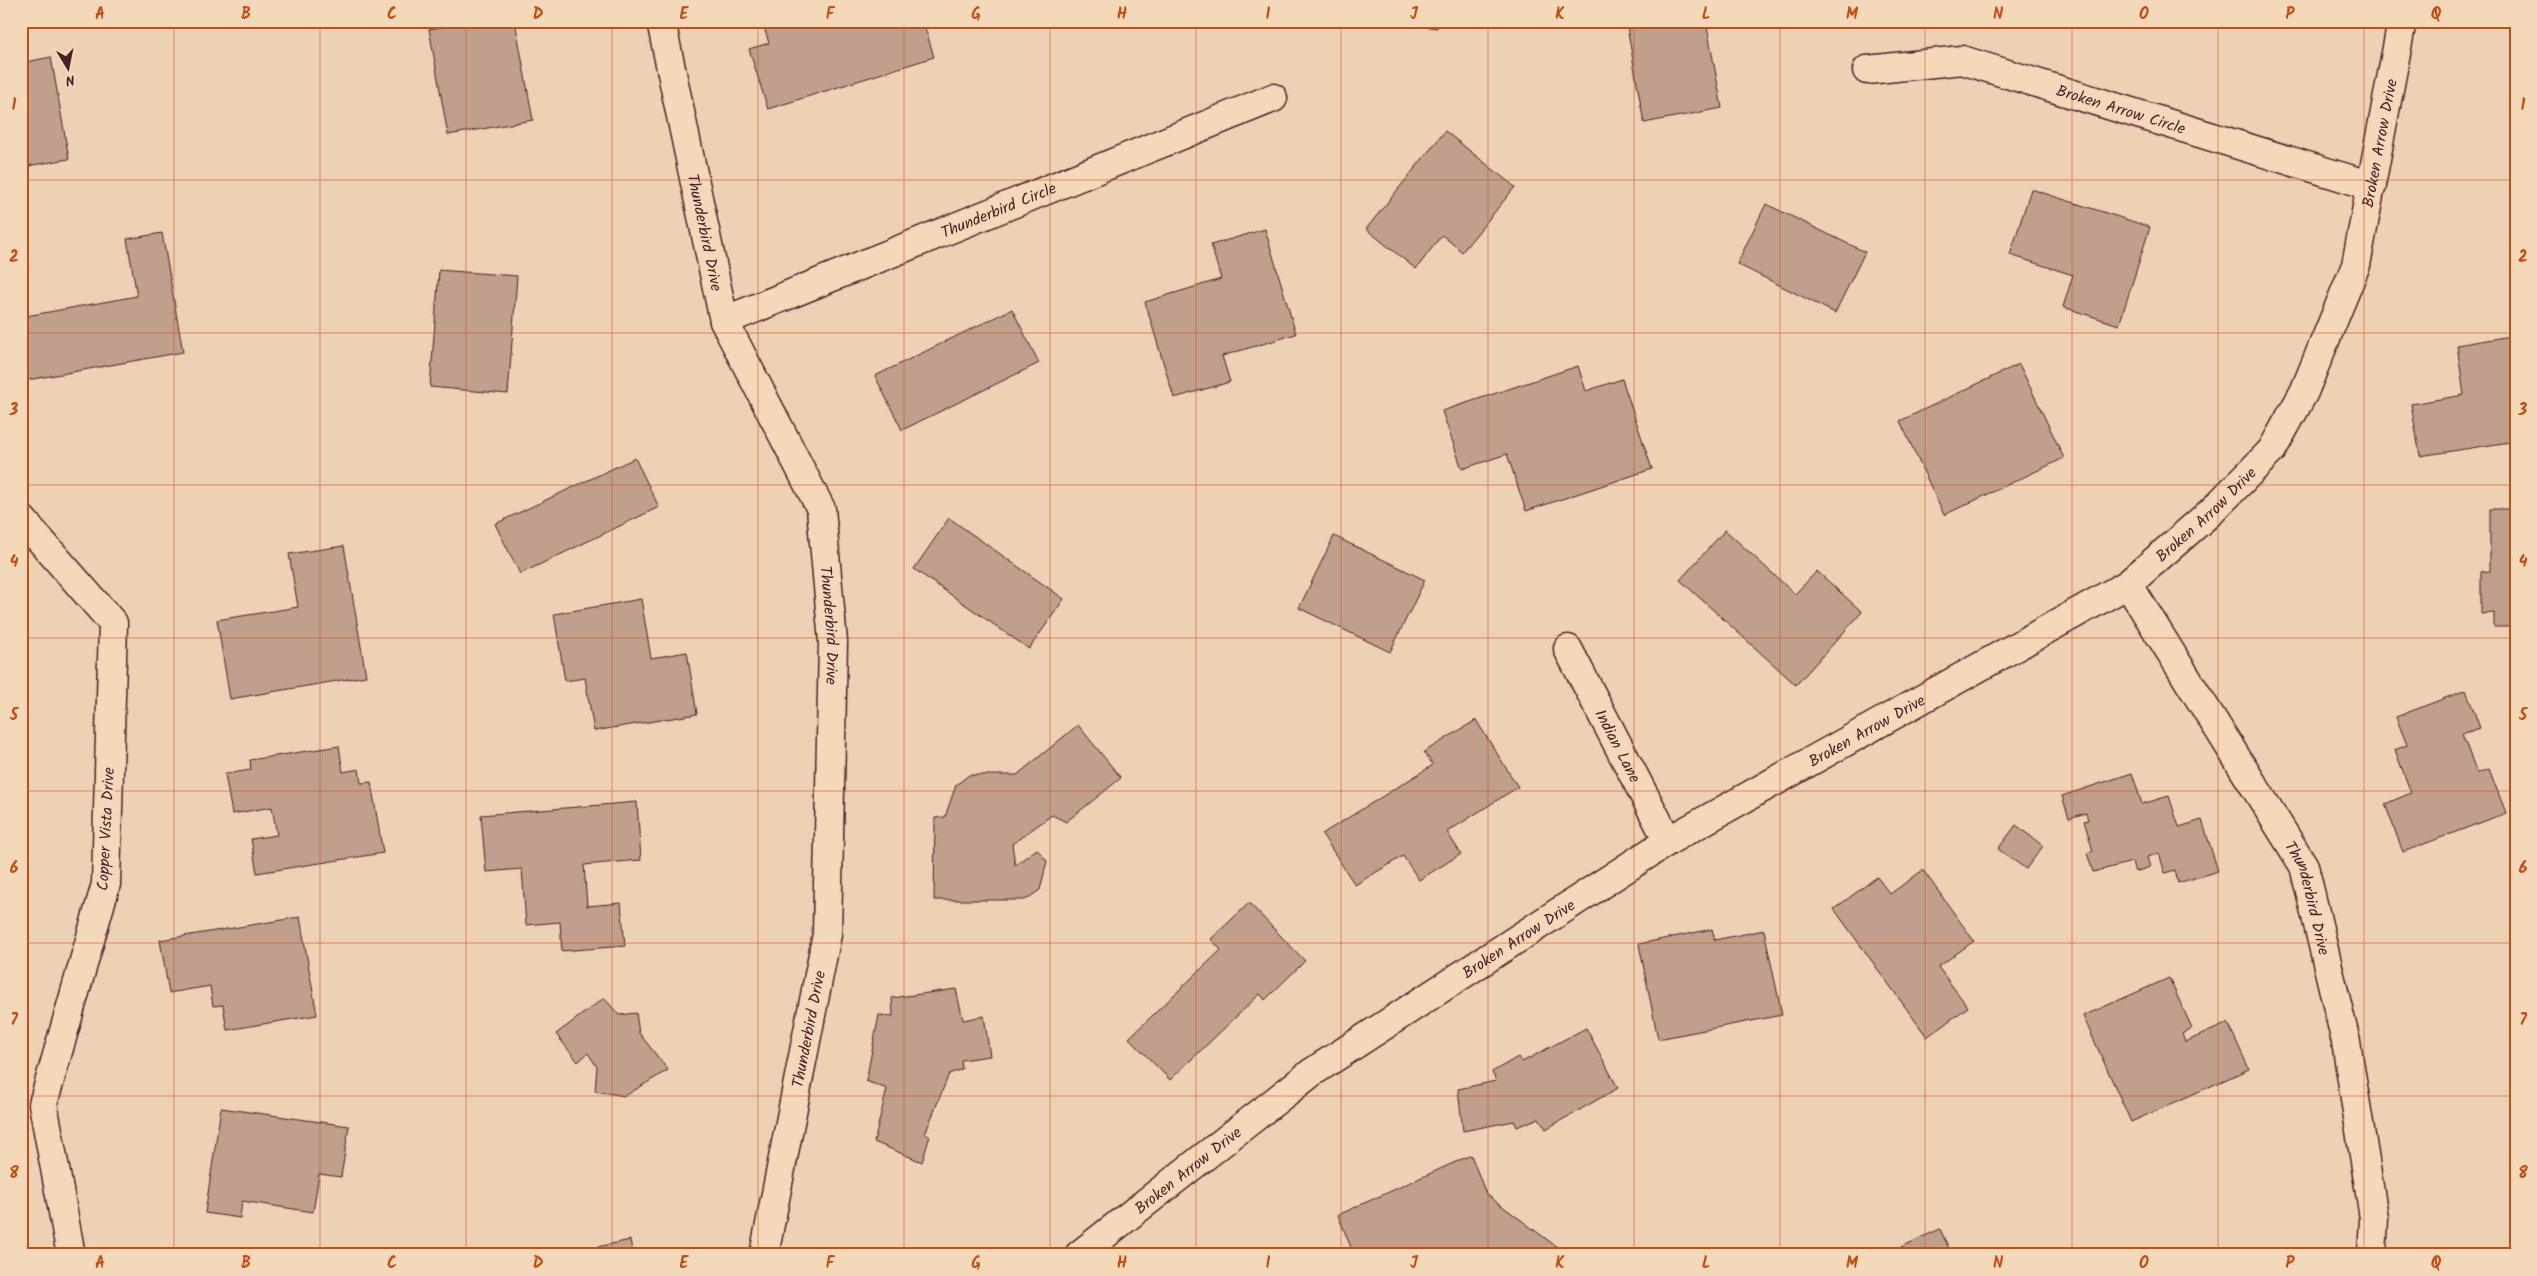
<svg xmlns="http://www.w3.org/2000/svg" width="2537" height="1276" font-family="Kalam,sans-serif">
  <rect width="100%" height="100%" fill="#edd1b4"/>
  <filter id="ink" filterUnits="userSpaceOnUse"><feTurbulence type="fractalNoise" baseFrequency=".02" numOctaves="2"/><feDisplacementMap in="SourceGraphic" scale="10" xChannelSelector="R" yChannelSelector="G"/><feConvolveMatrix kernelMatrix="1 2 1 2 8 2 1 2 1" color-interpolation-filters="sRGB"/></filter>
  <g filter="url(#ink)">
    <path fill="#c09f8d" stroke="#4a1f2b" d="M473,21H515L533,120L448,135L429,29Z
      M762,21H923L934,57L768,109L749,49L769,43Z
      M1389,21H1438L1437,28Z
      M1626,21H1706L1722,108L1644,123Z
      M51,57L69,159L21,167V63Z
      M1445,131L1515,187L1462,252L1442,235L1416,269L1366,229Z
      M2031,189L2150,227L2119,325L2063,307L2073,275L2010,255Z
      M1766,204L1865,252L1835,313L1737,264Z
      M1265,229L1296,334L1222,356L1230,382L1174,398L1145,302L1221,279L1211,245Z
      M162,233L183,352L22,381L21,317L137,296L127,239Z
      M439,270L517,276L508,394L430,387Z
      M1012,309L1039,363L902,430L875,376Z
      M2516,335V441L2420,456L2411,404L2464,395L2457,345Z
      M2019,364L2064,458L1944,515L1900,421Z
      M1578,366L1586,391L1622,379L1652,469L1526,511L1507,454L1462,469L1442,411Z
      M635,458L659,507L520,574L495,524Z
      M2490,509H2516V627H2494V613L2481,614V572L2490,571Z
      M949,518L1064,599L1029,649L914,569Z
      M1725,530L1795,594L1817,571L1862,612L1796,685L1680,580Z
      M1334,536L1425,580L1390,652L1299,608Z
      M344,546L366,676L230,699L217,620L298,607L289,554Z
      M641,599L651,658L687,652L697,714L594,731L585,678L565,681L554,614Z
      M2466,690L2480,728L2462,734L2477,773L2489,769L2506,813L2403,852L2385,804L2411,793L2395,750L2407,745L2396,717Z
      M1476,720L1518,787L1447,832L1461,854L1419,880L1403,856L1355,885L1322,834L1433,765L1424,752Z
      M1078,725L1121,778L1066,822L1052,815L1012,844L1015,865L1037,849L1047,861L1040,890L1025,900H934L935,818L945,817L956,785L969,775H1017Z
      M339,746L343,772L359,769L361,783L371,782L383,853L257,873L251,839L277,835L272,807L232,814L225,774L251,770L250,760Z
      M2132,773L2142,804L2169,796L2179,827L2202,820L2218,871L2178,883L2175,870L2165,873L2159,853L2147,857L2150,867L2135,872L2132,862L2093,872L2087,853L2093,851L2084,821L2088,820L2086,813L2069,818L2062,796Z
      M637,802L641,860L584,865L587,906L621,903L625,946L562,951L560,922L526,925L522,869L486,872L481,815Z
      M2016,825L2043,846L2026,869L1998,849Z
      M1923,870L1974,941L1938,967L1968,1007L1927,1037L1834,909L1877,877L1890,894Z
      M1249,903L1305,961L1265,1000L1260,994L1170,1080L1129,1038L1221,950L1211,939Z
      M300,917L317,1015L227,1030L223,1005L213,1006L210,986L169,993L160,940Z
      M1712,929L1715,940L1764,930L1782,1015L1658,1039L1639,944Z
      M2169,978L2192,1028L2182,1034L2185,1042L2228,1023L2249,1069L2131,1122L2083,1016Z
      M956,989L963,1020L984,1016L990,1056L961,1060L962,1069L949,1074L925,1134L930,1136L922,1162L874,1142L887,1089L866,1081L879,1015L893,1016L892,998Z
      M604,998L619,1015L636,1013L639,1033L668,1070L625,1096L595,1091L597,1067L588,1053L578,1062L556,1034Z
      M1586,1028L1618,1088L1546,1129L1539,1118L1517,1127L1514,1121L1463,1131L1458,1089L1496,1081L1492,1072L1518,1057L1522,1062Z
      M221,1108L349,1126L341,1177L319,1174L313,1212L242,1201L240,1218L205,1213Z
      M1471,1155L1486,1194L1557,1247L1551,1255H1470L1462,1249L1447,1255H1354L1338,1215Z
      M1940,1229L1952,1255H1884Z
      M630,1240L633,1255H560Z"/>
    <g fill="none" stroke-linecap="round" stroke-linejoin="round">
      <g stroke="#4a1f2b" stroke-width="31">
        <g id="minor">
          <path id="s1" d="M661,21L724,321L821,509L833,642L827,934L764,1255"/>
          <path id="s2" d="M1867,70L1962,60L2372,186"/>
          <path id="s3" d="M724,321L1273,98"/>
          <path d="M21,518L113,623L106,884L43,1104L71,1255"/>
          <path id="s4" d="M2128,584L2304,866L2346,1042L2374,1218L2372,1255"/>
          <path id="s5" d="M1568,649L1668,841"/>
          <path id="s6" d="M1079,1255L1311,1073L1668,841L2128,584L2213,510L2272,450L2304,392L2356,265L2402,21"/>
        </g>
      </g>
      <use href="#minor" stroke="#f4d8ba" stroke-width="28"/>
    </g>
  </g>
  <path fill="none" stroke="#c84d12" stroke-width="1" stroke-opacity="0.55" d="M174,21V1255M320,21V1255M466,21V1255M612,21V1255M758,21V1255M904,21V1255M1050,21V1255M1196,21V1255M1341,21V1255M1488,21V1255M1634,21V1255M1780,21V1255M1925,21V1255M2072,21V1255M2218,21V1255M2364,21V1255M21,180H2516M21,333H2516M21,485H2516M21,638H2516M21,791H2516M21,943H2516M21,1096H2516"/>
  <g text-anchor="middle" stroke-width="5" stroke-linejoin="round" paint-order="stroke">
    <g font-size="16" fill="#4a1f2b" stroke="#f4d8ba">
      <text dy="6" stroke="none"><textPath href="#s2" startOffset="262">Broken Arrow Circle</textPath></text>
      <text dy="6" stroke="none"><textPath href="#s6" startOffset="1772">Broken Arrow Drive</textPath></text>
      <text dy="6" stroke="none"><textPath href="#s3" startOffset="296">Thunderbird Circle</textPath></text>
      <text dy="6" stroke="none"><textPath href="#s1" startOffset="216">Thunderbird Drive</textPath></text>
      <text dy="6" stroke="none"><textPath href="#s6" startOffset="1352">Broken Arrow Drive</textPath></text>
      <text dy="6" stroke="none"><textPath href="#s1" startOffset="635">Thunderbird Drive</textPath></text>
      <text dy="6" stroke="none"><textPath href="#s6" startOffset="948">Broken Arrow Drive</textPath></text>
      <text dy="6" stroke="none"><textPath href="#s5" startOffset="109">Indian Lane</textPath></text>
      <text transform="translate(105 829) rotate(-87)" y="6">Copper Vista Drive</text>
      <text dy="6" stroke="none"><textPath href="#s4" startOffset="364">Thunderbird Drive</textPath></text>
      <text dy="6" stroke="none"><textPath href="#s6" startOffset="542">Broken Arrow Drive</textPath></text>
      <text transform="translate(808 1029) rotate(-79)" y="6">Thunderbird Drive</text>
      <text dy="6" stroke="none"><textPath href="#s6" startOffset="138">Broken Arrow Drive</textPath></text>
    </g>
  </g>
  <rect width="2537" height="1276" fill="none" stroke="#f4d8ba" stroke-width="55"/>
  <g transform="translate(68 68) rotate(170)" stroke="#f4d8ba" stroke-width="4" paint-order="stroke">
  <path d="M0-4L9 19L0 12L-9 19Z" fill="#4a1f2b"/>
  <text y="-8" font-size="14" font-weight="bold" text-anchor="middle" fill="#4a1f2b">N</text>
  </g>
  <rect x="28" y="28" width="2482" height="1220" fill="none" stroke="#c84d12" stroke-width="2"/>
  <g font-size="16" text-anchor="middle" font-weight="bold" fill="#c84d12">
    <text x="100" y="19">A</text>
    <text x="246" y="19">B</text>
    <text x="392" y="19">C</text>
    <text x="538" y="19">D</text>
    <text x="684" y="19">E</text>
    <text x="830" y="19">F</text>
    <text x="976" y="19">G</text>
    <text x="1122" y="19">H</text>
    <text x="1268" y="19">I</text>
    <text x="1414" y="19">J</text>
    <text x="1560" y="19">K</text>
    <text x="1706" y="19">L</text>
    <text x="1852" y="19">M</text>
    <text x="1998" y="19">N</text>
    <text x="2144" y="19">O</text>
    <text x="2290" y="19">P</text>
    <text x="2436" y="19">Q</text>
    <text x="14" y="110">1</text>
    <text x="2523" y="110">1</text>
    <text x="14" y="262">2</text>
    <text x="2523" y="262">2</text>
    <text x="14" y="415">3</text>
    <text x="2523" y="415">3</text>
    <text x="14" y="567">4</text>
    <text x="2523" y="567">4</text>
    <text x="14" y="720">5</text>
    <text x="2523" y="720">5</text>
    <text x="14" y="873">6</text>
    <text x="2523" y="873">6</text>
    <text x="14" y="1025">7</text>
    <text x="2523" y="1025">7</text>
    <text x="14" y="1178">8</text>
    <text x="2523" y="1178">8</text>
    <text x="100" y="1268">A</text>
    <text x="246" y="1268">B</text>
    <text x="392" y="1268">C</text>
    <text x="538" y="1268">D</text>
    <text x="684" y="1268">E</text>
    <text x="830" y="1268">F</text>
    <text x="976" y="1268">G</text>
    <text x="1122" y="1268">H</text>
    <text x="1268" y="1268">I</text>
    <text x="1414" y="1268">J</text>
    <text x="1560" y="1268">K</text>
    <text x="1706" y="1268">L</text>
    <text x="1852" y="1268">M</text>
    <text x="1998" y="1268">N</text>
    <text x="2144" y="1268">O</text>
    <text x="2290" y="1268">P</text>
    <text x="2436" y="1268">Q</text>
  </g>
</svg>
